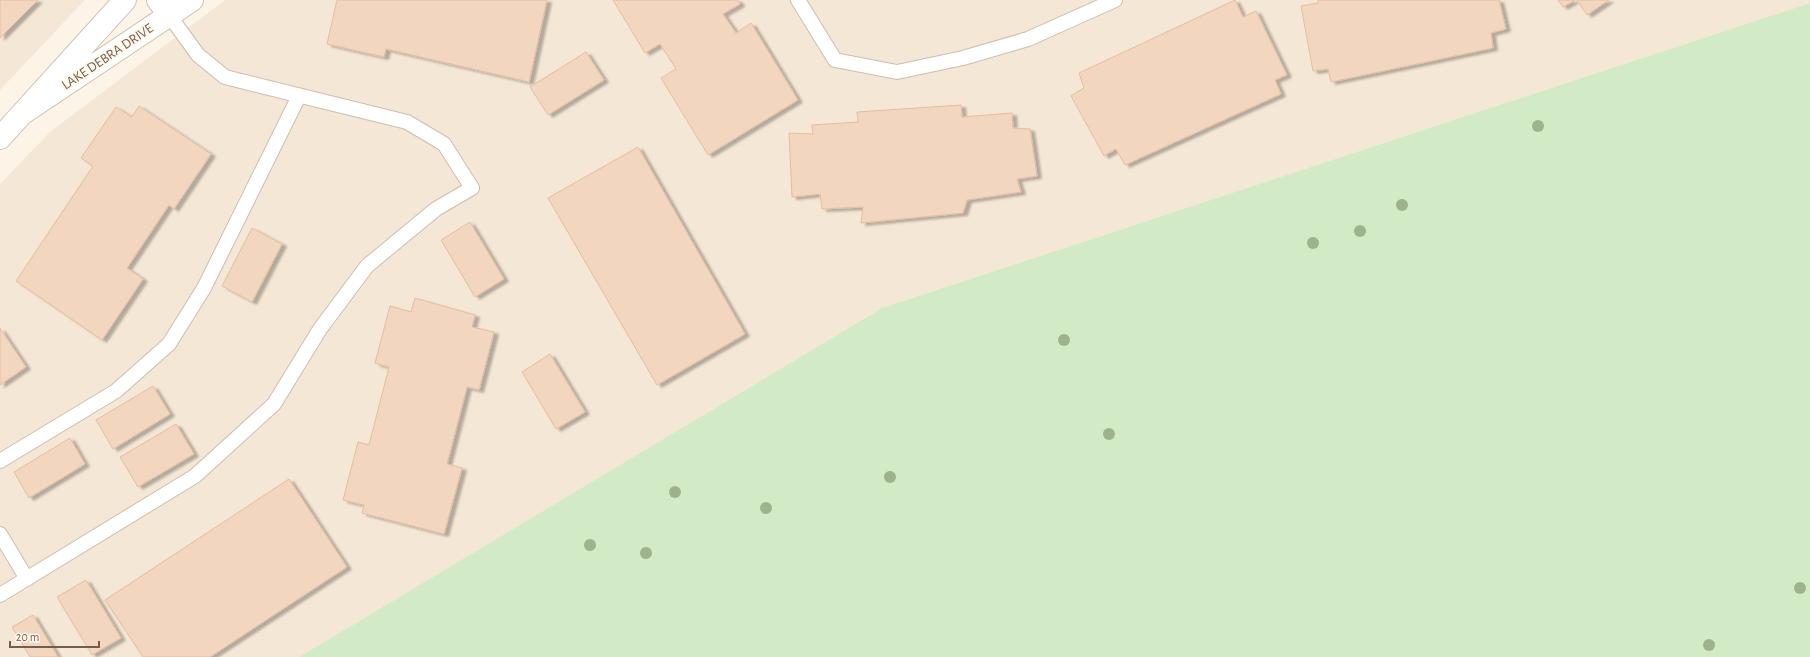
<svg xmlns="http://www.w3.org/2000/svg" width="1810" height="657" font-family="'Alegreya Sans',sans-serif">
  <defs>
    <filter id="shadow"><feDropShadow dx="4.5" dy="2.5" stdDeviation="1" flood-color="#0004"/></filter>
  </defs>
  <rect width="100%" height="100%" fill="#fcf5e7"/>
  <path fill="#f4e7d5" d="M0,0H85L0,90Z
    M225,0H1810V3L882,308L299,657H0V184L50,132Z"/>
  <path fill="#d2eac5" d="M1810,3V657H299L882,308Z"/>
  <path fill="#f2d6bf" stroke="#e4bd9f" filter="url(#shadow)" d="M0,0H38L0,38Z
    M337,0H547L529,82L386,49L384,57L327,44Z
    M613,0H738L740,4L723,14L736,33L751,23L798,100L708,155L661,78L676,69L660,44L645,53Z
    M1235,0L1243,17L1256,11L1287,75L1275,80L1281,94L1125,165L1116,149L1104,156L1071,96L1084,88L1079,73Z
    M1318,0H1499L1506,29L1491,33L1493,48L1331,82L1328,69L1313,71L1301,6L1318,3Z
    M1558,0H1575L1563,7Z
    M1577,0H1609L1587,15Z
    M586,52L604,80L548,115L530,87Z
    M961,105L962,117L1012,113L1013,128L1030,129L1037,176L1017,179L1021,192L967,200L963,213L861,223L863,207L822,209L820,194L792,197L789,133L813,134L812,125L858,122L857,112Z
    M139,106L211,154L174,209L169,205L127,268L143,279L102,340L16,281L93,166L81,158L116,107L132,117Z
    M638,147L745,334L657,385L548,198Z
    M470,222L504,279L475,297L441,240Z
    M252,228L282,244L252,302L222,286Z
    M415,298L475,315L472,327L494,332L479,390L467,387L447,464L462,468L444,534L362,513L364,505L343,500L358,442L369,445L389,367L375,363L390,306L411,312Z
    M0,328L26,367L0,385Z
    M550,354L585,412L556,429L522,372Z
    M153,386L170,414L113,449L96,420Z
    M176,424L194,454L138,487L120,457Z
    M70,438L85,464L29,498L14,472Z
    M289,479L347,567L210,657H143L105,600Z
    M86,580L121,638L92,655L57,597Z
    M33,615L58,657H30L12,627Z"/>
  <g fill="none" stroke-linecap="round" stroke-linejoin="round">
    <g stroke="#cebdad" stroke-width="16">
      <path id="lane" d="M798,0L835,60L897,72L963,58L1028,39L1115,0
        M0,461L116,391L169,344L204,288L299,96
        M0,534L27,579
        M0,595L195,476L274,404L320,329L367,266L436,209L472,188L444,144L407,122L225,77L198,55L169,15"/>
    </g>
    <g stroke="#cebdad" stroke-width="24">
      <path id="street" d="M158,0L169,15
        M23,113L192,0
        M0,138L125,0"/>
    </g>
    <use href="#lane" stroke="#fff" stroke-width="14"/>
    <use href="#street" stroke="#fff" stroke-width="22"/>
  </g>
  <g fill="#9eb28d">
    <circle cx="1538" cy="126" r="6"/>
    <circle cx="1402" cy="205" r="6"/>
    <circle cx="1360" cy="231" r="6"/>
    <circle cx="1313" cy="243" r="6"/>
    <circle cx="1064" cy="340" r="6"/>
    <circle cx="1109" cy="434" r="6"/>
    <circle cx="890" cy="477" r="6"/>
    <circle cx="675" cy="492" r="6"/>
    <circle cx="766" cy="508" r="6"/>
    <circle cx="590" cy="545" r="6"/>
    <circle cx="646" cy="553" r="6"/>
    <circle cx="1800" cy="588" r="6"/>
    <circle cx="1709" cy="645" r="6"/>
  </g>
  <g text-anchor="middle" stroke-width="4" stroke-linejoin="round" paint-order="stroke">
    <g font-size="14" fill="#765d4b" stroke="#fff9ed">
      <text transform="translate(107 56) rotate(-34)" y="5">LAKE DEBRA DRIVE</text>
    </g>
  </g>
  <path d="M10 641v6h89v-6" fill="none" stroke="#765d4b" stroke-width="2"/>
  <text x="16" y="641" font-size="12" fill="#765d4b" stroke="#fff9ed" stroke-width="3" paint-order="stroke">20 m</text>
</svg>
